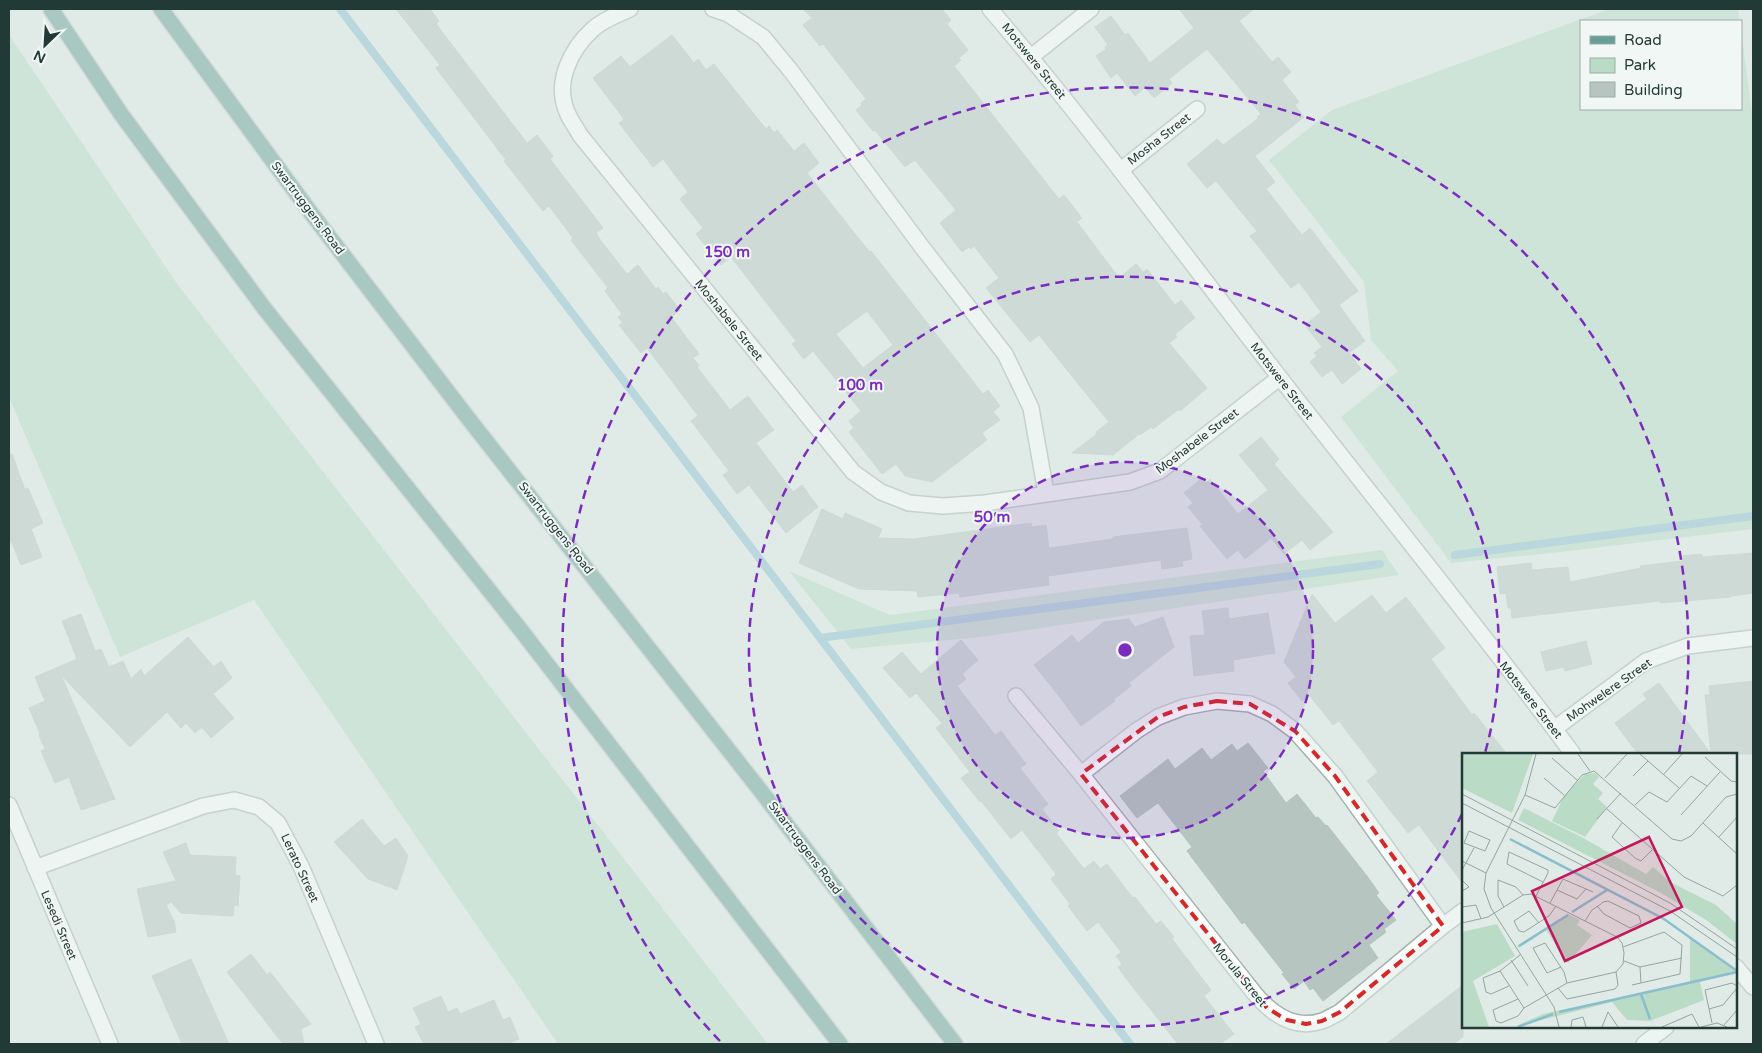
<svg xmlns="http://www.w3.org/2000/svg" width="1762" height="1053" font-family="'Varela Round',sans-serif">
  <rect width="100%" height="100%" fill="#e0ebe7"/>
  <path fill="#badbc6" d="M1609,9H1738L1740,21H1581V109H1741V29L1753,121V529L1561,552L1451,563L1341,417L1398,371L1371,340L1364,282L1269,160L1332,110Z
    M9,35L178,285L768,1044H558L254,600L120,657L9,397Z
    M1382,550L1399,575L981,637L851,649L789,571L890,615Z"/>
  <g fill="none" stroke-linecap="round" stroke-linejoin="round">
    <path stroke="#8abece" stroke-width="8" d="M340,9L1130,1044
      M1455,555L1753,516
      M820,638L1380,564"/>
  </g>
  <path fill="#b6c5c0" stroke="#b3c4be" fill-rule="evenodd" d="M396,9H430L439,21L436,24L446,37L527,143L537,135L553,156L550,159L603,228L596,233L601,241L627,274L638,265L656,289L658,287L663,294L666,292L680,310L671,317L699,354L693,358L699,365L697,367L730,410L748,396L774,430L756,443L793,492L802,485L818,507L786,533L749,485L737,494L723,475L729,471L691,421L698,416L647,348L641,353L619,325L623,323L618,317L622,314L605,291L608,288L571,240L573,238L549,206L543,211L504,161L506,160L436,68L440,65Z
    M803,9H942L951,20L947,24L968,50L959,58L961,60L954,66L1059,199L1064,195L1082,218L1077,222L1119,278L1136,264L1143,272L1147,269L1175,305L1181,300L1195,318L1175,334L1177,337L1169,343L1207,388L1180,411L1179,409L1153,429L1151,427L1140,435L1139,434L1113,455L1072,453L1097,434L1096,432L1109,422L1039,335L1030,342L986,288L999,278L974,246L971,249L969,247L962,252L940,223L956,210L915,160L905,167L875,130L873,131L856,110L862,105L861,103L866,99L823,44L820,46L803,25L812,18Z
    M1179,9H1254L1239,21L1272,62L1278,57L1291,72L1282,80L1299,102L1295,105L1304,117L1255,156L1275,182L1266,189L1302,235L1310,228L1358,291L1339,305L1365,341L1349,353L1361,369L1342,384L1332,370L1322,377L1310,362L1317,356L1314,353L1322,347L1305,325L1321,312L1299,282L1291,288L1250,236L1257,231L1216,181L1207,188L1187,164L1217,139L1223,145L1259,118L1257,117L1261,114L1207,49L1169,79L1172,83L1154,98L1145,87L1135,96L1117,73L1111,78L1096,56L1106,49L1105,47L1108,45L1095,27L1111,16L1125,35L1128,33L1150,63L1194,28Z
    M672,35L694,63L698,59L706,70L714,64L766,129L769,126L774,133L777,130L794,151L804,143L819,163L807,173L859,239L870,252L871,251L983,394L988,390L1000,406L993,412L1000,420L982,433L987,440L932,482L905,476L896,464L882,474L849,432L854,428L849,421L861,411L813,351L804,359L792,344L796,341L731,257L721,265L696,234L703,228L680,199L688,192L663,159L653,167L619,123L624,119L593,78L621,56L630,67ZM867,311L893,345L863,368L836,334Z
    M1261,437L1279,459L1274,464L1333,532L1310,550L1302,540L1284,554L1271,538L1245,559L1238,550L1227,559L1200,526L1203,525L1188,507L1193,503L1184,493L1201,479L1206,483L1210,479L1238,514L1268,490L1239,455Z
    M9,454H12L25,490L28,488L43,523L31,529L42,557L21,565L9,536Z
    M822,509L843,519L845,513L882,529L878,538L913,539L1031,523L1032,527L1046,525L1049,548L1113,539V537L1187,528L1192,559L1182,561L1183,566L1162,569L1161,560L1048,576L1049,585L960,597L959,593L918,597L917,591L859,589L799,563Z
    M1753,553V593L1731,596V597L1661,603L1660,601L1512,618L1511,608H1508L1506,593L1500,594L1497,567L1531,563L1532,570L1568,567L1570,582L1641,568L1640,566L1683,561V556L1702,554V557Z
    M1312,594L1335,623L1372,595L1386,613L1406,597L1445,648L1431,659L1472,715L1474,713L1507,754H1463V884L1419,825L1408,833L1367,781L1378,772L1339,721L1333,725L1310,696L1302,701L1288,683L1296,677L1284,662Z
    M1228,608L1229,619L1268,613L1275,653L1233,660L1234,671L1194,676L1190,636L1205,635L1202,611Z
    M81,614L95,651L101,649L109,667L123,661L131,679L141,669L144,676L188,637L214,667L221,661L232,678L213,694L234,718L211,738L202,727L195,733L186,723L181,728L167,712L130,747L61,675L115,799L81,810L69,777L55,783L41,751L45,749L39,735L40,734L29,708L45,701L35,677L77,659L62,621Z
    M1163,617L1174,647L1129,683L1131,686L1114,699L1115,701L1081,726L1052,687L1034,665L1072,635L1078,643L1104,622L1129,619L1135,627Z
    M961,640L978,660L962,674L966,679L957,686L995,735L1001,731L1026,764L1020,768L1048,804L1042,809L1059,831L1056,833L1084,869L1094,861L1100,869L1107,864L1133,898L1135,897L1156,924L1161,921L1174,937L1172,939L1211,990L1204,996L1234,1034L1220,1044H1178L1128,981L1118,967L1122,964L1116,956L1121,952L1098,922L1087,931L1068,906L1070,904L1051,879L1056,874L1022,830L1011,839L981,801L980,802L961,778L970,772L936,728L942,723L916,693L910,698L883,668L902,652L921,674Z
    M1586,641L1592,664L1565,671L1564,667L1546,671L1541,652Z
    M1753,681V754H1711L1705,695H1710L1709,686Z
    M1659,683L1711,754H1638L1615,723L1647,699L1643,694Z
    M1248,743L1268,768L1263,771L1286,803L1297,794L1316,818L1318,817L1326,826L1327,825L1367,876L1379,893L1376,895L1396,920L1384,929L1386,932L1369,945L1378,958L1323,1001L1313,988L1310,990L1304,981L1294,989L1282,974L1284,973L1244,922L1242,924L1187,851L1192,847L1158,803L1137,818L1120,796L1168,759L1175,769L1202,748L1211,760L1232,744L1237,751Z
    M362,819L384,846L396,838L408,856L397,890L368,879L334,842Z
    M186,843L190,855L236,857L235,875L240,876L238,906L234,905L233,916L181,913L171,902L166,905L174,921L176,932L148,937L137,889L176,881L163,852Z
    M251,954L267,975L270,972L311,1024L301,1029L304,1044H283L227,972Z
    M191,959L229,1044H182L152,976Z
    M1463,985V1037L1453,1044H1386Z
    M441,996L448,1012L457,1008L460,1014L494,1000L503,1020L510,1017L519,1039L506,1044H424L415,1027L421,1024L413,1008Z"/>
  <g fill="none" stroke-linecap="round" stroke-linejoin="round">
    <g stroke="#a3b2ae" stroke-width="18">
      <path id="minor" d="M630,9C618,14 603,20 593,29C571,49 554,82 567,112C570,120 576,127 580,135L853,472L881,492L909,503L943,506L985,503L1130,482L1160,471L1279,378
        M713,9L728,14L763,37L791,71L922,247L1005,354L1031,408L1046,493
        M990,9C1092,128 1184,255 1281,379C1378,504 1479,627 1573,754
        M1031,57L1091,9
        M1121,170L1197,109
        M1016,696L1081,774L1255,994C1272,1014 1295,1030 1322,1021C1328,1019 1334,1015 1340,1012L1443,926L1463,911
        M1554,729L1646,661L1688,646L1753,638
        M1081,774L1136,731L1158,717L1184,707L1217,701L1250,704L1272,714L1295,731L1335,776L1443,926
        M9,805L110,1044
        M35,868L203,806L234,800L259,807L278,823L301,866L376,1044
        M1736,967L1753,987
        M1644,1044L1666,1027"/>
    </g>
    <g stroke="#c1c8c7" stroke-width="18">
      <path id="major" d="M51,9L121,114L264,308L520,629L840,1044
        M161,9L311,213L468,418L760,790L955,1044"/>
    </g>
    <use href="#minor" stroke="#fff" stroke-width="15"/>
    <use href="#major" stroke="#679e95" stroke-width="15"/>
  </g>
  <path d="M0 0H1762V1053H0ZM1217,701L1250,704L1295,731L1335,776L1443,926L1340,1012L1322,1021L1306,1024L1287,1020L1267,1008L1081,774L1158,717L1184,707Z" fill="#e0ebe7" fill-opacity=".55" fill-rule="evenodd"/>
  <path fill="none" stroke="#d62828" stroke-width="4" stroke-dasharray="10 6" stroke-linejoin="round" d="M1217,701L1250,704L1295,731L1335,776L1443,926L1340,1012L1322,1021L1306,1024L1287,1020L1267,1008L1081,774L1158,717L1184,707Z"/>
  <circle cx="1125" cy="650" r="188" fill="#7b2cbf" fill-opacity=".12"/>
  <g fill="none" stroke="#7b2cbf" stroke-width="2.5" stroke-dasharray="9 6">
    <circle cx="1125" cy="650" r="188"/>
    <path d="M1462 814A375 375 0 1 1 1485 753"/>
    <path d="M720 1041A563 563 0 1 1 1679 753"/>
  </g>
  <g text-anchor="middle" stroke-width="4" stroke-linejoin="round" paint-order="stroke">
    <g font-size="12" fill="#223a36" stroke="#f1f7f5">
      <text transform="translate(1034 61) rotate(51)" y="4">Motswere Street</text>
      <text transform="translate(1159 139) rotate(-38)" y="4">Mosha Street</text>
      <text transform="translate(308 208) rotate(53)" y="4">Swartruggens Road</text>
      <text transform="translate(729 320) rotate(51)" y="4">Moshabele Street</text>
      <text transform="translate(1282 381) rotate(52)" y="4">Motswere Street</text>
      <text transform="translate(1197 441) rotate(-37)" y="4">Moshabele Street</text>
      <text transform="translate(556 528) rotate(52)" y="4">Swartruggens Road</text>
      <text transform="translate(1609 690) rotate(-35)" y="4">Mohwelere Street</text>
      <text transform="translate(1531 700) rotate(52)" y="4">Motswere Street</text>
      <text transform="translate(805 848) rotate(53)" y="4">Swartruggens Road</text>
      <text transform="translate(300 868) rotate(65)" y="4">Lerato Street</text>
      <text transform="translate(59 925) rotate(67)" y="4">Lesedi Street</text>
      <text transform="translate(1240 975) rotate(51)" y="4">Morula Street</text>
    </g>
  </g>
  <g transform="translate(1462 753)">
    <rect width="275" height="275" fill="#e0ebe7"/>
    <path d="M0,1H71L50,60L0,35ZM133,20L137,24L131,31L141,40L136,46L145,54L123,84L90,68L102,43L123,21ZM62,55L123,86L184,121L191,114L208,129L254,152L275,171V191L244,167L199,140L56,67ZM106,161L118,167L115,172L130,182L106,210L84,177L57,195L55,193ZM35,171L53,203L11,228L27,274H0V179ZM228,184L275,220L238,229L242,247L188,268L165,267L150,249L52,274L81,261L228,229Z" fill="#badbc6"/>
    <path fill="none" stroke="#8abece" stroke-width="2.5" d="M48,86L202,166L275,218M110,159L145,137M57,193L106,162M179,241L188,266M97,259L275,219M56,274L91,261"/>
    <path fill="none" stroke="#94a4a0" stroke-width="1" d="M74,1L63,42L24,120L22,136L29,155L92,254L97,274M116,1L128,18M178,1L217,35M243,4L269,28L275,29M90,5L115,27M201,22L220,1M171,23L186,8M82,25L102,42M143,25L165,1M0,41L208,150L275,196M63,42L93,55L120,22L132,18L210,86L219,88L229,83L264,44L275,41M0,50L208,158L275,204M173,52L187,39L205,49L229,23L245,33M145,56L222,124L261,143L275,132M219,62L258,19M135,66L159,40M160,70L150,84L173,105L179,108L190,97M241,70L275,101M7,78L28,87L23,98L2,90ZM257,84L275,64M0,108L24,120M0,117L12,95M0,127L7,134L0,138M95,137L115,146L124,136M74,143L86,120V117L47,99L45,111L81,129M88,150L101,126L131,139M0,154L14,152L19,166M42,154L36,143V127L54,134L61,142M123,168L130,157L139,151L141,149L146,148L177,163L179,170L168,175L142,161L135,153M0,170L26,164L61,142L69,141L155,184L160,190L162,200L161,211L154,219L105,230L62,255L38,218L58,202M77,170L67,158L52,168L57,178L62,179L87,163L94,153M161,194L202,179L220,192L218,221L170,232M49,207L66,233M162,208L178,214L220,205M99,214L85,220L71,195L83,190L102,219L105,230M178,214L179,230M38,218L21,225L24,239L29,241L47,233M96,235L105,246L153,236L156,232L154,219M56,246L31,257L34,268L39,270L56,263L62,255M247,256L261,252L275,235M250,270L243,237L270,230L275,233M262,272L275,257M109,274L110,267L121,264L124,274M140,274L146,259L156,274M200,274L230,261L237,274M239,274L255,270L265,274"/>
    <path fill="#c2185b" fill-opacity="0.15" stroke="#c2185b" stroke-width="2.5" d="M187,84L220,154L103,208L70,138Z"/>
    <rect width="275" height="275" fill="none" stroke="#223a36" stroke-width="2.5"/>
  </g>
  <circle cx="1125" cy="650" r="8" fill="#7b2cbf" stroke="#f1f7f5" stroke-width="2.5"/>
  <g font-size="15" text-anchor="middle" font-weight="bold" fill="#7b2cbf" stroke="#f1f7f5" stroke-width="4" stroke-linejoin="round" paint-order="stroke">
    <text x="727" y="257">150 m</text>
    <text x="860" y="390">100 m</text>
    <text x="992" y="522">50 m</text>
  </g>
  <rect width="1762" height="1053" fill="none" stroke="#223a36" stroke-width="20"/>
  <rect x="1580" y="20" width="162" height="90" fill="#f1f7f5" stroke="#9eaba9"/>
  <rect x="1590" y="36" width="25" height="8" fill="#679e95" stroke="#9eaba9"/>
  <text x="1624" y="45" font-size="15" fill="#223a36">Road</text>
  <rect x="1590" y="58" width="25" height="15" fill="#badbc6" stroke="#9eaba9"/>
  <text x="1624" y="70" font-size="15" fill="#223a36">Park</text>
  <rect x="1590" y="82" width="25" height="15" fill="#b6c5c0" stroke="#9eaba9"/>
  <text x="1624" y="95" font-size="15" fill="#223a36">Building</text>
  <g transform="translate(45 45) rotate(205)" stroke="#f1f7f5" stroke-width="4" paint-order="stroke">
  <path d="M0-4L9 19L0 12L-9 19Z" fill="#223a36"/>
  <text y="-8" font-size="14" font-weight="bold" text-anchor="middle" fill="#223a36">N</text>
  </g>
</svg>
